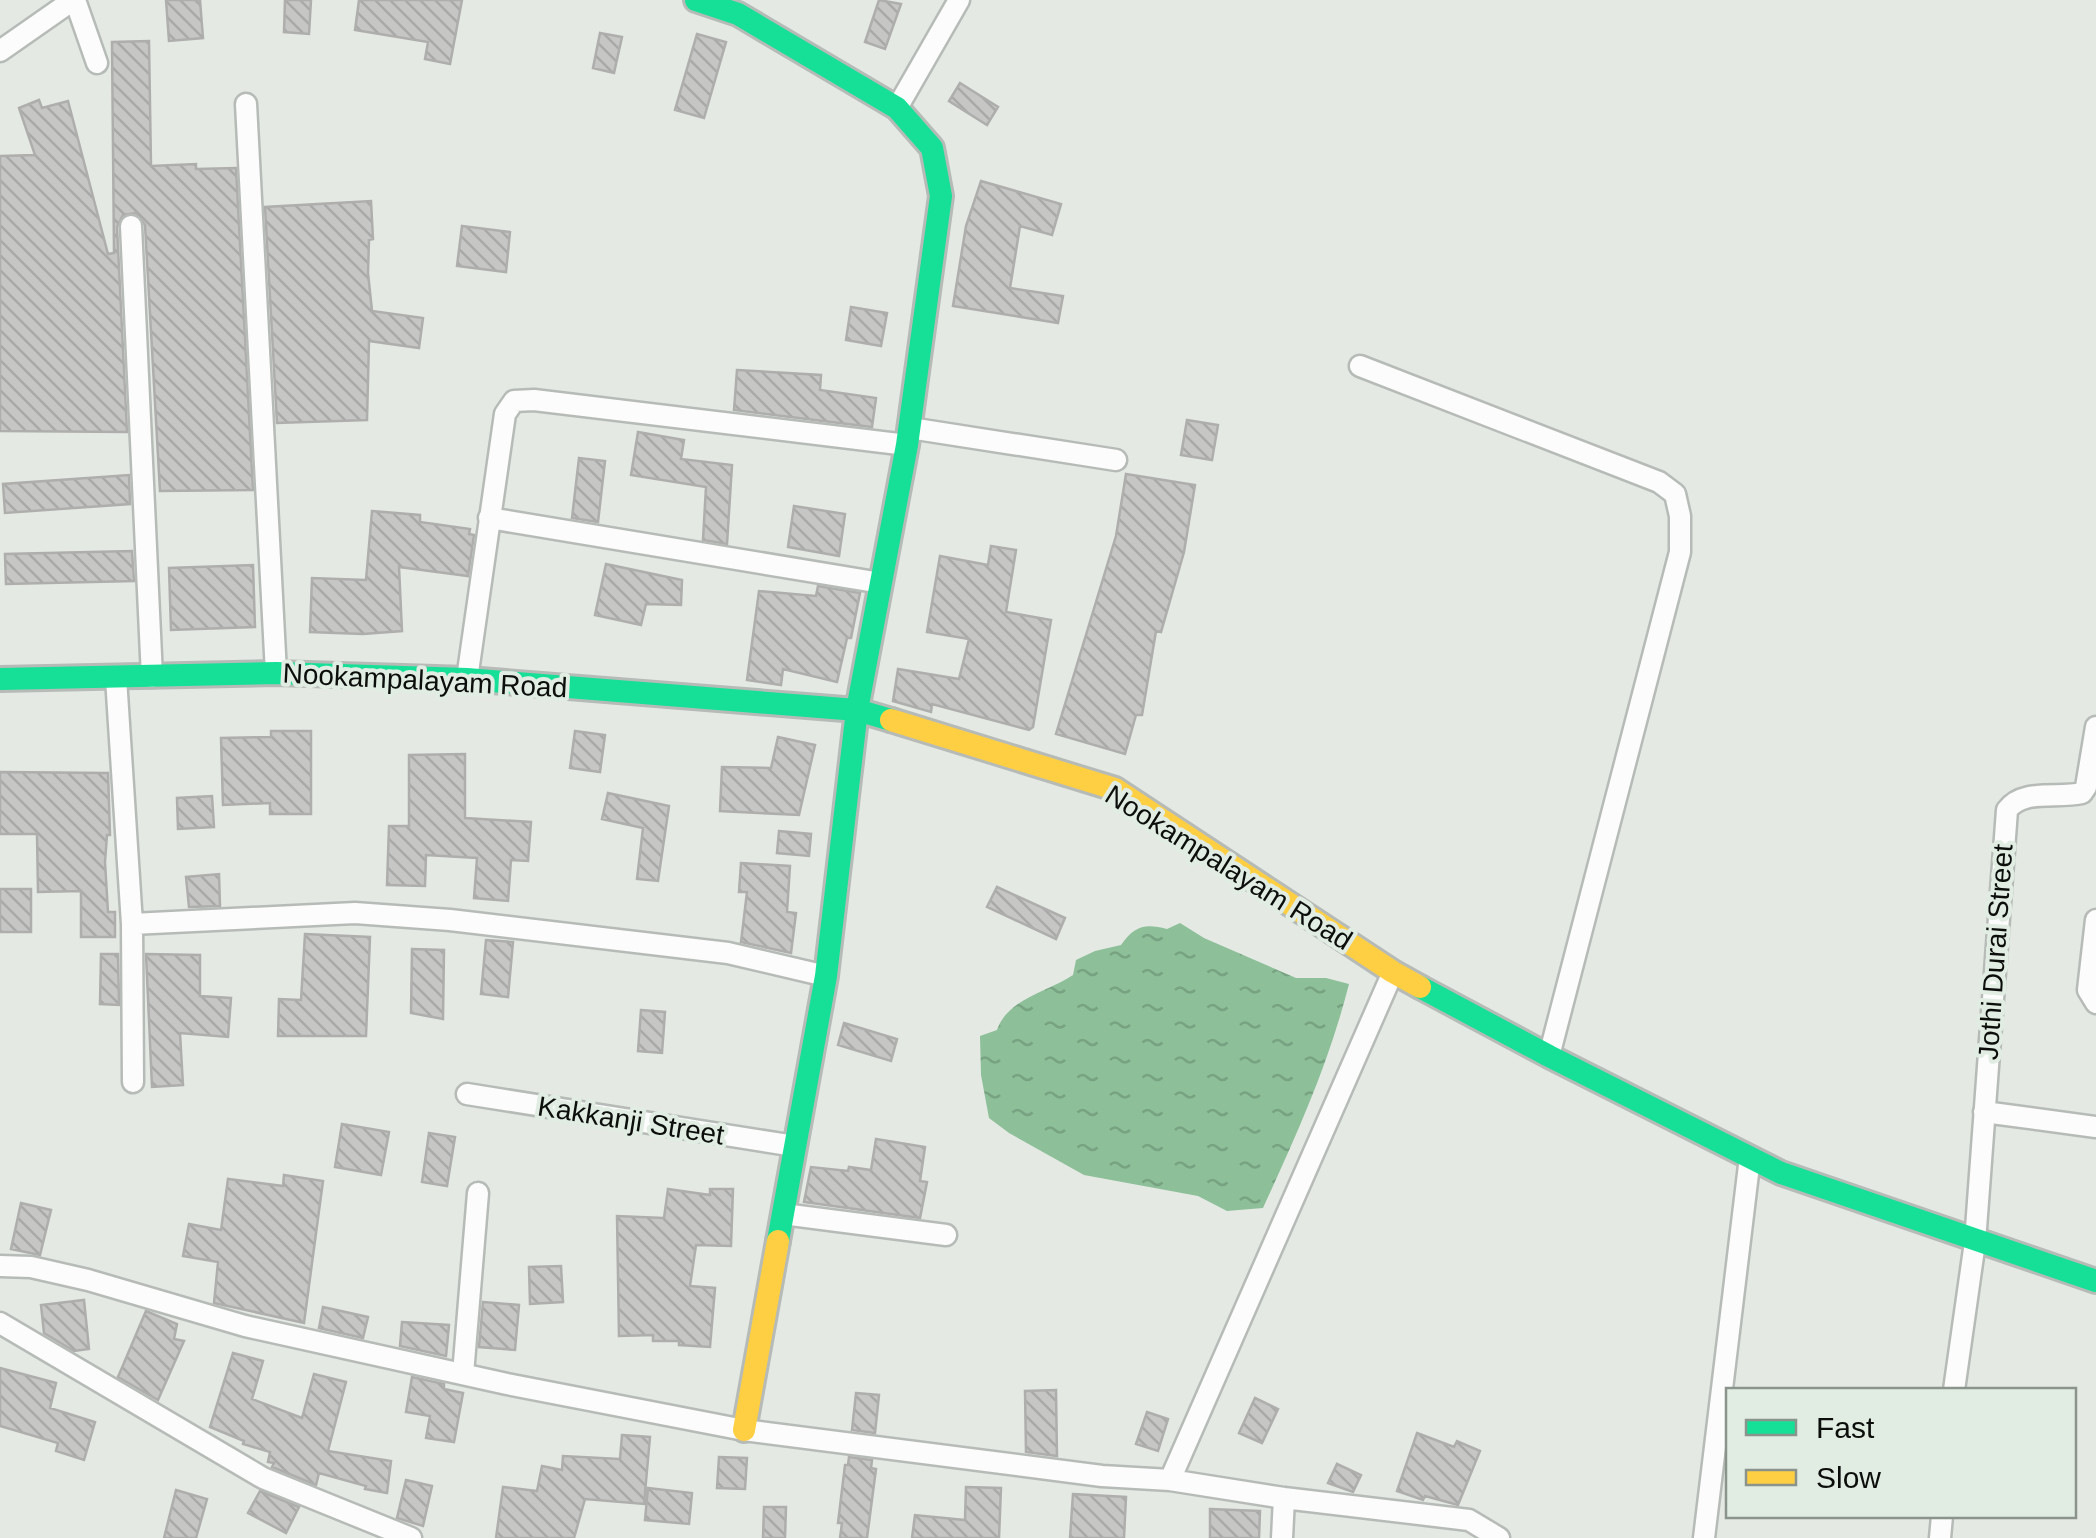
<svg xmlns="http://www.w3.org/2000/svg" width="2096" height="1538" font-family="Arial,sans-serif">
  <defs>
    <pattern id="water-ripples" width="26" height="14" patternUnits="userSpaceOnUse" patternTransform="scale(2.5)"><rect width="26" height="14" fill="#8dbf98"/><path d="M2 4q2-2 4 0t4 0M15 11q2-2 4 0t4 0" fill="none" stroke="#78a382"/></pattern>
    <pattern id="building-back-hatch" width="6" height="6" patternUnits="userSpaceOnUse" patternTransform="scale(2.5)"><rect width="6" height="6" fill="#c6c6c5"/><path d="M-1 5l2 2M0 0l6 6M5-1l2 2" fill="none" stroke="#a9a9a8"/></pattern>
  </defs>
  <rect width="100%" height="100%" fill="#e4e9e4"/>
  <path fill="url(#water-ripples)" d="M1180,923L1204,938L1296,978H1326L1349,984C1329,1063 1297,1134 1263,1208L1227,1211L1198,1196L1084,1175L1009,1133L989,1118L981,1075L980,1036L997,1030C1008,998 1048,992 1073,975L1076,960L1095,951L1121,945C1134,926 1145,923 1167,929Z"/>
  <path fill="url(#building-back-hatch)" stroke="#aeaead" stroke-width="2.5" d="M166,0H200L203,38L169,41Z
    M285,0H311L309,34L284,32Z
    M359,0H462L450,64L425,59L428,42L355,30Z
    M879,0L901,4L885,49L865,42Z
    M600,33L622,37L614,73L593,68Z
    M697,34L726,42L704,118L675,110Z
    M149,41L151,166L196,164V169L236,168L253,490L160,491L145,225L136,213L123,215L117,227L127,432L0,431V156L35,155L19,108L39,100L42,108L68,101L108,254L114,253L112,42Z
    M960,83L998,107L987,125L949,101Z
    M981,181L1061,204L1052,235L1020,226L1010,288L1063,296L1058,323L953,306L966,226Z
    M371,201L373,239L369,240L368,273L372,311L423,318L419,348L369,341L367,420L277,423L265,207Z
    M462,226L510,232L506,272L457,266Z
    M851,307L887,313L881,346L846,340Z
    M737,370L821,375L820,390L876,398L872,427L734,410Z
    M1187,420L1218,425L1212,460L1181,455Z
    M638,432L684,440L681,459L732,465L727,544L703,540L706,487L631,475Z
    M579,458L605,461L598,522L572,518Z
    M1126,474L1195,485L1184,552L1161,632L1156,631L1142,715H1136L1125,754L1056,734L1116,536Z
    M129,475L130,504L5,513L3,484Z
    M794,506L845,514L839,556L788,547Z
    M372,511L420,515V522L470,529L469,534L474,535L468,576L399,567L402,631L363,634L310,632L312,578L366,580Z
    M991,546L1016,550L1006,612L1051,620L1033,727L1029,730L932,704L931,712L893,701L898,669L959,679L969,639L927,632L940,556L988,565Z
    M132,551L134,581L6,584L5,554Z
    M606,564L682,580L681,605L646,604L641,625L595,615Z
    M253,565L255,627L171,630L169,568Z
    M818,586L860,593L851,638H847L837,682L783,669L781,685L747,680L759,591L816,596Z
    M271,731H311V814H270V803L223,805L221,738L271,737Z
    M575,731L605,735L600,772L570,768Z
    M778,737L815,745L799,815L720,811L722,767L771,768Z
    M465,754V818L531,822L528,861L511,860L508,901L474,898L477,858L426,855L425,886L387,885L389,826H409V755Z
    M0,772L108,773L110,835H107L105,862L108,912H115V937H81V891L38,892L37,834H0Z
    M608,793L669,806L658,881L637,879L643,828L602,819Z
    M212,796L214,827L178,829L177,798Z
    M779,831L811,834L809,856L777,853Z
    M741,863L790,866L787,912L796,913L791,953L741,942L747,892H739Z
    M219,874L220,906L189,907L186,877Z
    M997,887L1065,918L1056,939L987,907Z
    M0,889H31V932H0Z
    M305,934L370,937L366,1036H278L279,999L301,1000Z
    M486,940L513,942L508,997L481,994Z
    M412,949L444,950L443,1019L411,1013Z
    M101,954H118L119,1005L100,1004Z
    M146,954L200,955V996L231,998L228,1037L180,1033L183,1085L152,1087Z
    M641,1010L665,1012L662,1053L638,1051Z
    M844,1023L897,1039L891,1061L838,1045Z
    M342,1124L389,1132L381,1175L335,1167Z
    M429,1133L455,1137L447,1186L422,1182Z
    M876,1139L925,1147L920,1181L927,1182L920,1218L804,1202L811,1167L848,1171L849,1167L871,1170Z
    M284,1175L323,1181L304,1323L214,1303L218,1262L183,1256L189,1224L221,1230L228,1179L283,1186Z
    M668,1189L710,1195V1189H733L731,1246L696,1245L690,1286L715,1288L710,1347L679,1345V1341H653V1335L619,1336L617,1216L664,1218Z
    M21,1203L51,1210L40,1255L11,1249Z
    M561,1266L563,1302L530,1304L529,1267Z
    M84,1300L89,1349L74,1351L44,1333L41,1305Z
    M483,1302L519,1305L515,1350L479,1347Z
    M323,1307L368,1317L363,1338L319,1328Z
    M146,1311L177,1324L174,1339L184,1341L158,1400L118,1377Z
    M402,1322L449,1325L446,1356L400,1346Z
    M233,1353L263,1361L252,1399L302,1418L314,1374L346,1382L328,1451L391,1461L387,1493L365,1489L366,1486L319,1473L316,1485L272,1467L274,1463L268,1462L270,1452L243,1444L244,1441L210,1427Z
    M0,1368L56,1383L50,1408L95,1422L84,1460L56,1451L58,1443L0,1426Z
    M412,1377L444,1384V1389L463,1393L454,1442L426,1438L430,1416L406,1412Z
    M1056,1390L1057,1456L1026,1452L1025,1391Z
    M856,1393L879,1395L875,1433L852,1430Z
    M1255,1398L1278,1409L1262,1443L1239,1433Z
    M1147,1412L1168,1419L1158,1451L1136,1444Z
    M1417,1433L1454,1447L1457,1441L1480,1451L1458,1505L1425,1496L1423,1500L1397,1491Z
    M622,1435L650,1437L644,1504L585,1499L574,1538H496L503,1487L537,1491L542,1466L562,1470L563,1456L620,1459Z
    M719,1457L747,1458L745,1489L717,1488Z
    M849,1457L872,1460L871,1468L876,1469L867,1538H840L842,1523H838L845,1465H848Z
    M1337,1464L1361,1475L1353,1492L1328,1483Z
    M406,1480L432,1486L423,1526L397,1518Z
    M966,1487L1001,1488L999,1538H912L915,1515L965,1520Z
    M648,1488L692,1493L689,1524L645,1520Z
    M176,1490L207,1499L196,1538H164Z
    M260,1491L299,1507L286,1533L248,1513Z
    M1073,1494L1126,1497L1124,1538H1070Z
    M764,1507H786L785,1538H763Z
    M1210,1509L1260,1511L1259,1538H1210Z"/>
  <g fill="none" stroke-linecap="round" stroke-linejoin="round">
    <g stroke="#b7bbb7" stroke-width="25">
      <path id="street" d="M75,0L97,63
        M0,51L73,0
        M246,104L276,673
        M897,108L959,0
        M131,226L152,677
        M1360,366L1659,482L1675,494L1680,516V552L1549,1056
        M910,428L1116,460
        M489,518L881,583
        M116,678L132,924L133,1082
        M467,679L505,414L514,401L534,400L907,445
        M2096,920L2088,990L2096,1003
        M132,924L355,913L450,920L728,953L826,976
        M467,1094L795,1146
        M1984,1112L2096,1127
        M783,1214L946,1235
        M0,1266L31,1267L88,1280L245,1326L507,1384L744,1430L1102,1476L1170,1480L1284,1498L1469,1520L1499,1538
        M0,1323L263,1478L411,1538
        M463,1374L478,1193
        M1954,1390L1975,1242L2007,810C2023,788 2059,799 2082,793L2086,787L2096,727
        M1170,1480L1393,972
        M1282,1538L1284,1498
        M1704,1538L1750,1157
        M1940,1538L1942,1516"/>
    </g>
    <g stroke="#b7bbb7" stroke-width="28">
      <path id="fast" d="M696,0L738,14L897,108L932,148L941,196L907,445L857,710L826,976L778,1241
        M0,679L276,673L467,679L857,710L891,720
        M1420,987L1549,1056L1781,1173L2096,1281"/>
    </g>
    <g stroke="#b7bbb7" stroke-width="28">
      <path id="slow" d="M891,720L1115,789L1393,972L1420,987
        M744,1430L778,1241"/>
    </g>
    <use href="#street" stroke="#fbfcfb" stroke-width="20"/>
    <use href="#fast" stroke="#16e098" stroke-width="22"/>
    <use href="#slow" stroke="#ffcf43" stroke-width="22"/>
  </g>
  <g text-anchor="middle" stroke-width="8" stroke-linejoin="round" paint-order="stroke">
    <g font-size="28" fill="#0b0e0b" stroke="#e1ece3">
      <text transform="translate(425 680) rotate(3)" y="10">Nookampalayam Road</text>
      <text transform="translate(1229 867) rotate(32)" y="10">Nookampalayam Road</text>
      <text transform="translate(1995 952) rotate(-86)" y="10">Jothi Durai Street</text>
      <text transform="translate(631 1120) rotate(9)" y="10">Kakkanji Street</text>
    </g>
  </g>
  <rect x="1726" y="1388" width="350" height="130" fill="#e1ece3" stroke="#8b938d" stroke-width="2.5"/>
  <rect x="1746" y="1420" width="50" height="15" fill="#16e098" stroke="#8b938d" stroke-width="2.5"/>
  <text x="1816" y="1438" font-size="30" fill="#0b0e0b">Fast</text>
  <rect x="1746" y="1470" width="50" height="15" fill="#ffcf43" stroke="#8b938d" stroke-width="2.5"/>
  <text x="1816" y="1488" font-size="30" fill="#0b0e0b">Slow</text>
</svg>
